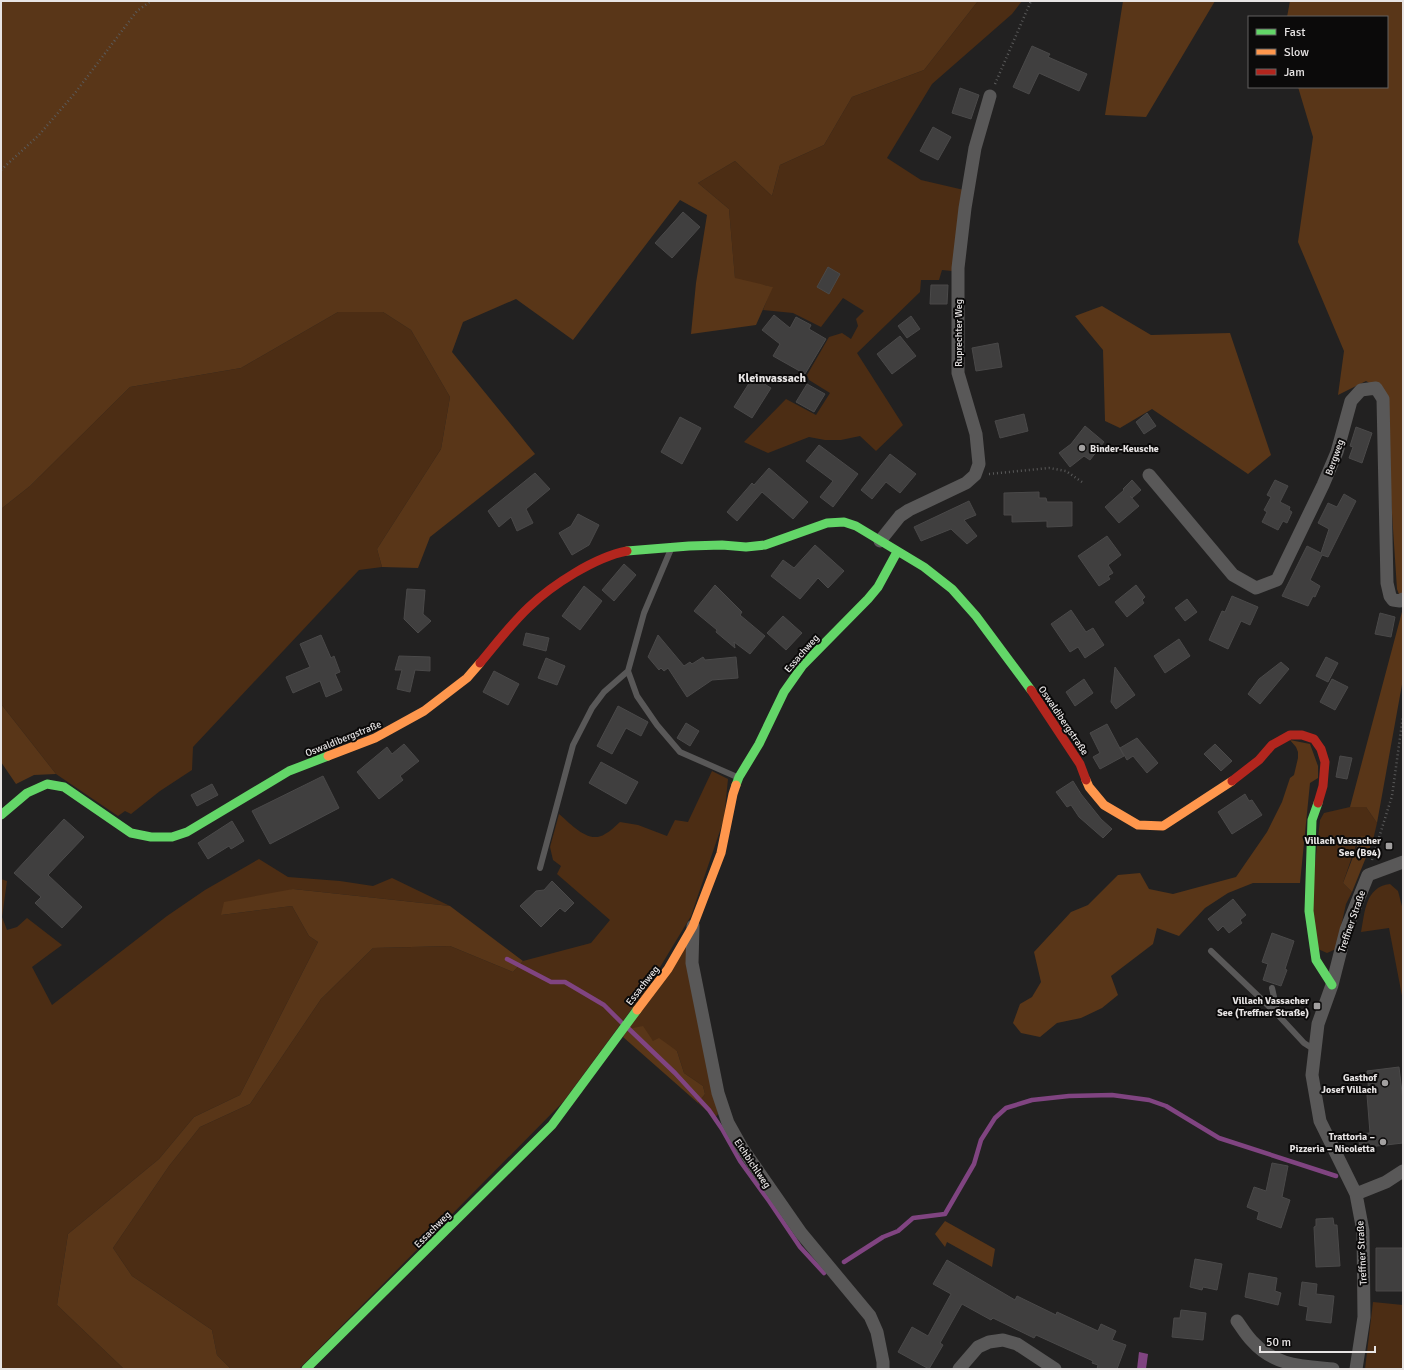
<svg xmlns="http://www.w3.org/2000/svg" width="1404" height="1370" font-family="Signika,sans-serif">
  <rect width="100%" height="100%" fill="#222121"/>
  <path fill="#4c2d14" d="M978,1H1022L1012,14L932,84L887,158L921,180L964,190L952,271L942,270L939,280H921L920,292L857,353L903,425L876,451L860,436L841,440H825L809,437L768,453L744,442L786,399L816,415L830,393L809,380L807,375L829,337L842,333L851,339L858,326L856,319L864,311L843,298L821,327L793,313L763,310L772,287L735,279L729,209L698,183L735,161L772,196L780,165L824,145L852,97L924,70Z
    M338,312H383L411,330L450,397L441,449L377,549L382,567L359,570L193,747L192,770L160,791L131,814L125,811L118,816L56,774L1,704V509L30,486L130,387L241,368Z
    M712,771L728,779L724,819L691,916L648,987L563,1102L299,1369H231L217,1355L212,1330L132,1276L113,1248L169,1166L200,1127L250,1104L321,999L373,948L450,946L513,972L523,961L591,943L610,920L557,874L561,866L553,860L550,847L559,814C571,824 589,845 605,834C611,831 615,826 620,822L638,825L667,836L675,820L688,822Z
    M1350,807H1366L1377,823L1373,840L1368,837L1356,845L1343,883L1352,892L1346,904L1336,949L1327,953L1318,949L1311,899L1320,820L1324,813Z
    M259,859L288,877L340,881L373,886L392,878L450,906L293,889L221,915L292,906L309,936L318,942L240,1095L194,1117L159,1159L68,1234L57,1305L124,1369H1V879L7,881L2,917L7,930L17,927L27,918L62,945L32,967L52,1005L167,916L205,890Z
    M1390,884L1398,891L1403,910V1001L1389,928L1361,932C1365,912 1365,887 1390,884Z
    M687,941L718,1114L715,1118L698,1103L705,1094L703,1086L684,1073L677,1051L653,1041L628,1029Z
    M1373,1302L1403,1305V1369H1365Z"/>
  <path fill="#593618" d="M1,1H978L924,70L852,97L824,145L780,165L772,196L735,161L698,183L729,209L735,278L773,287L756,325L691,334L696,283L707,215L680,200L573,340L516,299L463,322L452,352L535,454L430,537L418,568L382,567L377,549L441,449L450,397L411,330L383,312H338L241,368L130,387L30,486L1,509Z
    M1123,1H1215L1146,117L1105,115Z
    M1290,1H1403V592L1400,597L1397,589L1384,392L1366,381L1338,395L1344,351L1298,242L1313,137L1298,87H1387V17H1287Z
    M1102,306L1151,335L1230,333L1271,455L1248,474L1152,409L1120,428L1105,421L1103,350L1075,316Z
    M1403,608V679L1377,823L1366,807H1350Z
    M1,704L56,774L34,775L16,784L1,762Z
    M1290,740L1310,744L1318,766V778L1310,783L1300,883H1253L1228,893L1205,908L1179,936L1157,928L1153,944L1111,976L1118,995L1102,1008L1081,1018L1057,1023L1040,1037L1021,1033L1013,1023L1020,1004L1032,997L1041,982L1034,952L1071,912L1088,905L1118,875L1140,873L1149,889L1173,894L1236,877L1267,832L1282,802L1290,778L1294,775L1298,758V752L1296,747Z
    M1361,836L1368,837L1373,840L1352,892L1343,883Z
    M293,889L450,906L523,961L513,972L450,946L373,948L321,999L250,1104L200,1127L169,1166L113,1248L132,1276L212,1330L217,1355L231,1369H124L57,1305L68,1234L159,1159L194,1117L240,1095L318,942L309,936L292,906L221,915L224,902Z
    M643,1026L653,1041L659,1038L677,1051L684,1073L703,1086L705,1094L698,1103L623,1037L628,1029Z
    M945,1221L995,1249L992,1267L947,1242L945,1247L935,1234Z"/>
  <path fill="#804481" d="M1139,1352L1148,1354L1146,1369H1137Z"/>
  <g fill="none" stroke-linecap="round" stroke-linejoin="round">
    <path stroke="#804481" stroke-width="4.5" d="M507,959L551,982H565L604,1005L622,1023
      M628,1028L675,1073L709,1110L722,1129L740,1161L769,1201L800,1247L824,1273
      M844,1262L883,1237L898,1231L913,1218L945,1214L974,1164L981,1140L995,1118L1006,1108L1032,1100L1069,1096L1112,1095L1149,1100L1166,1106L1219,1138L1336,1176"/>
  </g>
  <path fill="#403f3f" stroke="#4a4949" d="M1032,46L1050,54L1048,57L1087,74L1079,91L1039,73L1029,94L1013,87Z
    M960,88L979,95L971,119L952,113Z
    M933,127L951,137L938,160L920,151Z
    M683,212L700,227L672,258L655,243Z
    M828,267L840,274L829,294L817,287Z
    M931,285H948L947,304H930Z
    M774,315L790,328L796,317L811,325L809,329L826,339L805,374L773,356L780,344L762,330Z
    M911,316L920,329L907,338L898,326Z
    M900,336L916,356L892,374L877,354Z
    M998,343L1002,367L976,371L972,348Z
    M753,377L771,388L752,418L734,407Z
    M807,384L825,394L814,412L796,402Z
    M1147,413L1156,426L1144,434L1136,422Z
    M1024,414L1028,431L1000,438L995,421Z
    M680,417L701,428L682,464L661,452Z
    M1085,426L1104,442L1090,460L1084,456L1070,467L1059,453L1071,444Z
    M1356,427L1372,433L1362,463L1349,458L1353,447L1350,446Z
    M819,445L858,474L833,507L820,497L833,481L806,461Z
    M890,454L916,474L900,493L886,482L872,499L861,490Z
    M769,468L808,502L793,519L762,492L737,521L727,512L752,483L754,485Z
    M535,473L550,489L526,509L533,523L517,531L511,517L499,527L488,511Z
    M1132,480L1141,490L1132,498L1130,496L1139,506L1119,523L1105,507L1124,490L1123,489Z
    M1275,480L1288,486L1280,502L1290,507L1289,510L1292,512L1287,523L1283,521L1278,530L1262,522L1267,512L1264,510L1271,497L1267,495Z
    M1039,492V498H1046L1047,502H1072V526L1047,527V521L1012,522V515H1004V493Z
    M1344,494L1356,501L1328,557L1322,555L1310,580L1320,586L1315,597L1313,596L1308,606L1282,596L1307,546L1321,553L1329,529L1318,523L1328,503L1337,507Z
    M969,501L976,515L964,520L977,536L967,544L951,529L921,541L914,527Z
    M578,514L599,525L589,545L572,555L559,533L571,526Z
    M1107,536L1121,555L1108,565L1113,573L1108,576L1110,579L1099,586L1078,556Z
    M815,545L844,571L828,588L818,578L800,599L771,576L783,560L794,568Z
    M624,564L636,575L614,601L602,590Z
    M715,585L742,612L740,615L765,636L750,654L734,642L735,648L716,632L717,630L694,611Z
    M1136,585L1145,597L1142,600L1144,603L1127,617L1115,602Z
    M584,586L602,601L580,630L562,616Z
    M407,589L425,590L423,614L431,621L418,633L404,619Z
    M1232,596L1258,607L1250,625L1241,621L1228,649L1209,640L1222,611L1225,612Z
    M1187,599L1197,612L1185,621L1175,608Z
    M1071,610L1086,632L1093,628L1104,645L1085,658L1078,647L1070,652L1051,624Z
    M1380,613L1395,617L1391,637L1375,634Z
    M783,616L802,633L786,650L767,633Z
    M526,633L549,638L546,651L523,645Z
    M321,635L331,658L334,656L340,672L335,674L342,690L326,697L320,681L293,693L286,677L310,667L300,644Z
    M658,635L684,666L690,662L692,664L703,657L705,660L736,657L738,678L712,680L687,697L668,668L664,671L661,668L659,670L648,657Z
    M1179,639L1190,656L1165,673L1154,656Z
    M399,656L430,657V671L415,670L410,692L397,689L402,670H395Z
    M1326,657L1338,663L1328,682L1316,676Z
    M546,658L565,666L557,685L538,678Z
    M1281,662L1289,669L1260,704L1248,694L1259,679Z
    M1115,667L1135,695L1116,709L1111,702Z
    M494,671L519,684L508,705L483,692Z
    M1084,679L1093,693L1075,706L1066,692Z
    M1332,679L1348,687L1335,710L1320,702Z
    M618,706L648,722L641,736L626,728L612,754L597,746Z
    M686,723L699,731L690,746L677,738Z
    M1107,724L1124,756L1100,769L1093,757L1100,753L1090,733Z
    M1137,738L1158,763L1147,773L1133,756L1127,760L1120,748Z
    M404,744L419,761L400,776L403,780L379,799L357,772L387,747L392,754Z
    M1215,744L1232,761L1221,771L1204,754Z
    M1340,756L1352,758L1347,779L1336,777Z
    M601,762L638,782L626,804L589,783Z
    M323,776L339,808L270,844L252,811Z
    M1073,781L1081,794L1101,819L1112,829L1103,838L1079,817L1071,805L1067,807L1056,792Z
    M212,784L218,795L197,806L191,795Z
    M1245,794L1249,801L1252,800L1262,815L1232,834L1218,812Z
    M64,819L84,837L48,875L82,907L62,928L35,903L41,897L14,873Z
    M232,821L244,841L231,849L229,846L208,859L198,843Z
    M552,881L574,903L565,912L560,908L541,927L520,906L536,891L544,890Z
    M1233,899L1246,915L1240,920L1242,923L1229,933L1223,926L1218,931L1208,919Z
    M1272,933L1294,941L1285,969L1287,970L1281,986L1263,980L1268,964L1262,962Z
    M1399,1067L1403,1101V1143L1360,1148L1358,1134L1370,1133L1367,1095L1369,1094L1367,1071Z
    M1272,1163L1288,1166L1282,1197L1290,1200L1281,1228L1257,1219L1259,1212L1247,1207L1254,1187L1266,1191Z
    M1333,1218L1334,1225H1337L1340,1266L1316,1267L1314,1227L1316,1226V1219Z
    M1376,1248H1403V1291H1376Z
    M1195,1259L1222,1264L1217,1290L1203,1287L1202,1290L1190,1287Z
    M947,1260L1015,1300L1017,1296L1056,1315L1057,1312L1098,1331L1101,1324L1116,1331L1112,1340L1126,1345L1117,1369H1097L1098,1365L1092,1363L1093,1361L1036,1335L1034,1338L993,1318L991,1320L962,1304L940,1343L943,1345L929,1369L898,1352L912,1327L928,1336L951,1294L933,1284Z
    M1249,1273L1277,1278L1275,1291L1281,1293L1278,1305L1245,1297Z
    M1302,1282L1317,1284L1316,1294L1334,1296L1331,1323L1306,1320L1308,1307L1299,1305Z
    M1181,1310L1206,1313L1203,1340L1172,1337L1174,1318H1180Z"/>
  <g fill="none" stroke-linecap="round" stroke-linejoin="round">
    <path stroke="#5a5a5a" stroke-width="2.5" stroke-dasharray="1 3" stroke-linecap="butt" d="M995,84L1031,1
      M1,170L39,135L75,93L137,11L151,1
      M989,474L1049,468L1066,471L1082,482
      M1372,860L1392,796L1403,716"/>
    <path stroke="#595858" stroke-width="6" d="M628,671L637,696L657,725L680,752L737,777
      M540,868L573,745L592,708L604,692L628,671L644,613L671,549
      M1211,951L1278,1015L1304,1043L1315,1050
      M1272,988L1278,1015"/>
    <path stroke="#595858" stroke-width="13" d="M1149,475L1233,575L1256,588L1277,580L1323,485L1337,452L1351,401L1361,390L1376,388L1383,399L1387,583L1390,596L1393,600L1400,601L1403,599
      M880,541L900,516L909,510L966,483L975,475L979,464L976,434L958,373V268L965,208L975,148L990,96
      M693,926L692,963L718,1093L728,1123L742,1148L801,1233L870,1316L877,1332L883,1362V1369
      M1356,1194L1386,1182L1403,1171
      M1237,1321C1242,1328 1246,1335 1252,1341C1274,1366 1302,1366 1333,1369
      M959,1369L978,1347L989,1342L1003,1340L1017,1344L1055,1369
      M1356,1369L1364,1317L1363,1231L1356,1194L1320,1121L1312,1075L1318,1024L1332,985L1346,930L1368,875L1403,862"/>
    <path stroke="#63d668" stroke-width="9" d="M627,551L689,546L722,545L746,547L765,545L827,523L844,522L856,526L924,567L952,589L976,616L1031,690
      M736,785L739,777L759,744L784,692L803,665L868,599L878,587L897,552
      M1318,803L1312,820L1309,911L1316,960L1332,985
      M1,815L27,793L47,784L64,787L131,833L151,837H172L187,832L289,771L328,756
      M306,1369L552,1125L637,1010"/>
    <path stroke="#ff974d" stroke-width="9" d="M328,756L375,738L424,711L467,678L480,663
      M1086,780L1089,787L1104,805L1138,825L1163,826L1232,781
      M637,1010L668,969L693,926L721,853L733,794L736,785"/>
    <path stroke="#b3261e" stroke-width="9" d="M480,663C496,644 511,624 529,607C552,585 595,557 627,551
      M1031,690L1080,764L1086,780
      M1232,781L1259,760L1272,745L1290,735H1302L1314,739L1321,749L1325,762L1323,786L1318,803"/>
  </g>
  <g fill="#a2a0a0" stroke="#0b0a0a" stroke-width="1.5">
    <circle cx="1082" cy="448" r="4"/>
    <rect x="1385" y="842" width="8" height="8" rx="2"/>
    <rect x="1313" y="1002" width="8" height="8" rx="2"/>
    <circle cx="1385" cy="1083" r="4"/>
    <circle cx="1383" cy="1142" r="4"/>
  </g>
  <g text-anchor="middle" stroke-width="4" stroke-linejoin="round" paint-order="stroke">
    <g font-size="10" fill="#e7e4e4" stroke="#0b0a0a">
      <text transform="translate(958 333) rotate(-90)" y="4">Ruprechter Weg</text>
      <text transform="translate(1334 457) rotate(-70)" y="4">Bergweg</text>
      <text transform="translate(801 653) rotate(-49)" y="4">Essachweg</text>
      <text transform="translate(1064 720) rotate(56)" y="4">Oswaldibergstraße</text>
      <text transform="translate(343 738) rotate(-22)" y="4">Oswaldibergstraße</text>
      <text transform="translate(1351 921) rotate(-71)" y="4">Treffner Straße</text>
      <text transform="translate(642 985) rotate(-52)" y="4">Essachweg</text>
      <text transform="translate(753 1163) rotate(56)" y="4">Eichbichlweg</text>
      <text transform="translate(432 1229) rotate(-45)" y="4">Essachweg</text>
      <text transform="translate(1361 1253) rotate(-93)" y="4">Treffner Straße</text>
    </g>
    <g font-size="10" font-weight="bold" fill="#e7e4e4" stroke="#0b0a0a" text-anchor="end">
      <text x="1090" y="452" text-anchor="start">Binder-Keusche</text>
      <text x="1381" y="844">Villach Vassacher<tspan x="1381" dy="12">See (B94)</tspan></text>
      <text x="1309" y="1004">Villach Vassacher<tspan x="1309" dy="12">See (Treffner Straße)</tspan></text>
      <text x="1377" y="1081">Gasthof<tspan x="1377" dy="12">Josef Villach</tspan></text>
      <text x="1375" y="1140">Trattoria –<tspan x="1375" dy="12">Pizzeria – Nicoletta</tspan></text>
    </g>
    <g font-size="12" font-weight="bold" fill="#e7e4e4" stroke="#0b0a0a">
      <text x="772" y="382">Kleinvassach</text>
    </g>
  </g>
  <rect width="1404" height="1370" fill="none" stroke="#e7e4e4" stroke-width="4"/>
  <rect x="1248" y="16" width="140" height="72" fill="#0b0a0a" stroke="#636161"/>
  <rect x="1256" y="29" width="20" height="6" fill="#63d668" stroke="#636161"/>
  <text x="1284" y="36" font-size="12" fill="#e7e4e4">Fast</text>
  <rect x="1256" y="49" width="20" height="6" fill="#ff974d" stroke="#636161"/>
  <text x="1284" y="56" font-size="12" fill="#e7e4e4">Slow</text>
  <rect x="1256" y="69" width="20" height="6" fill="#b3261e" stroke="#636161"/>
  <text x="1284" y="76" font-size="12" fill="#e7e4e4">Jam</text>
  <path d="M1260 1346v6h115v-6" fill="none" stroke="#e7e4e4" stroke-width="2"/>
  <text x="1266" y="1346" font-size="12" fill="#e7e4e4" stroke="#0b0a0a" stroke-width="3" paint-order="stroke">50 m</text>
</svg>
